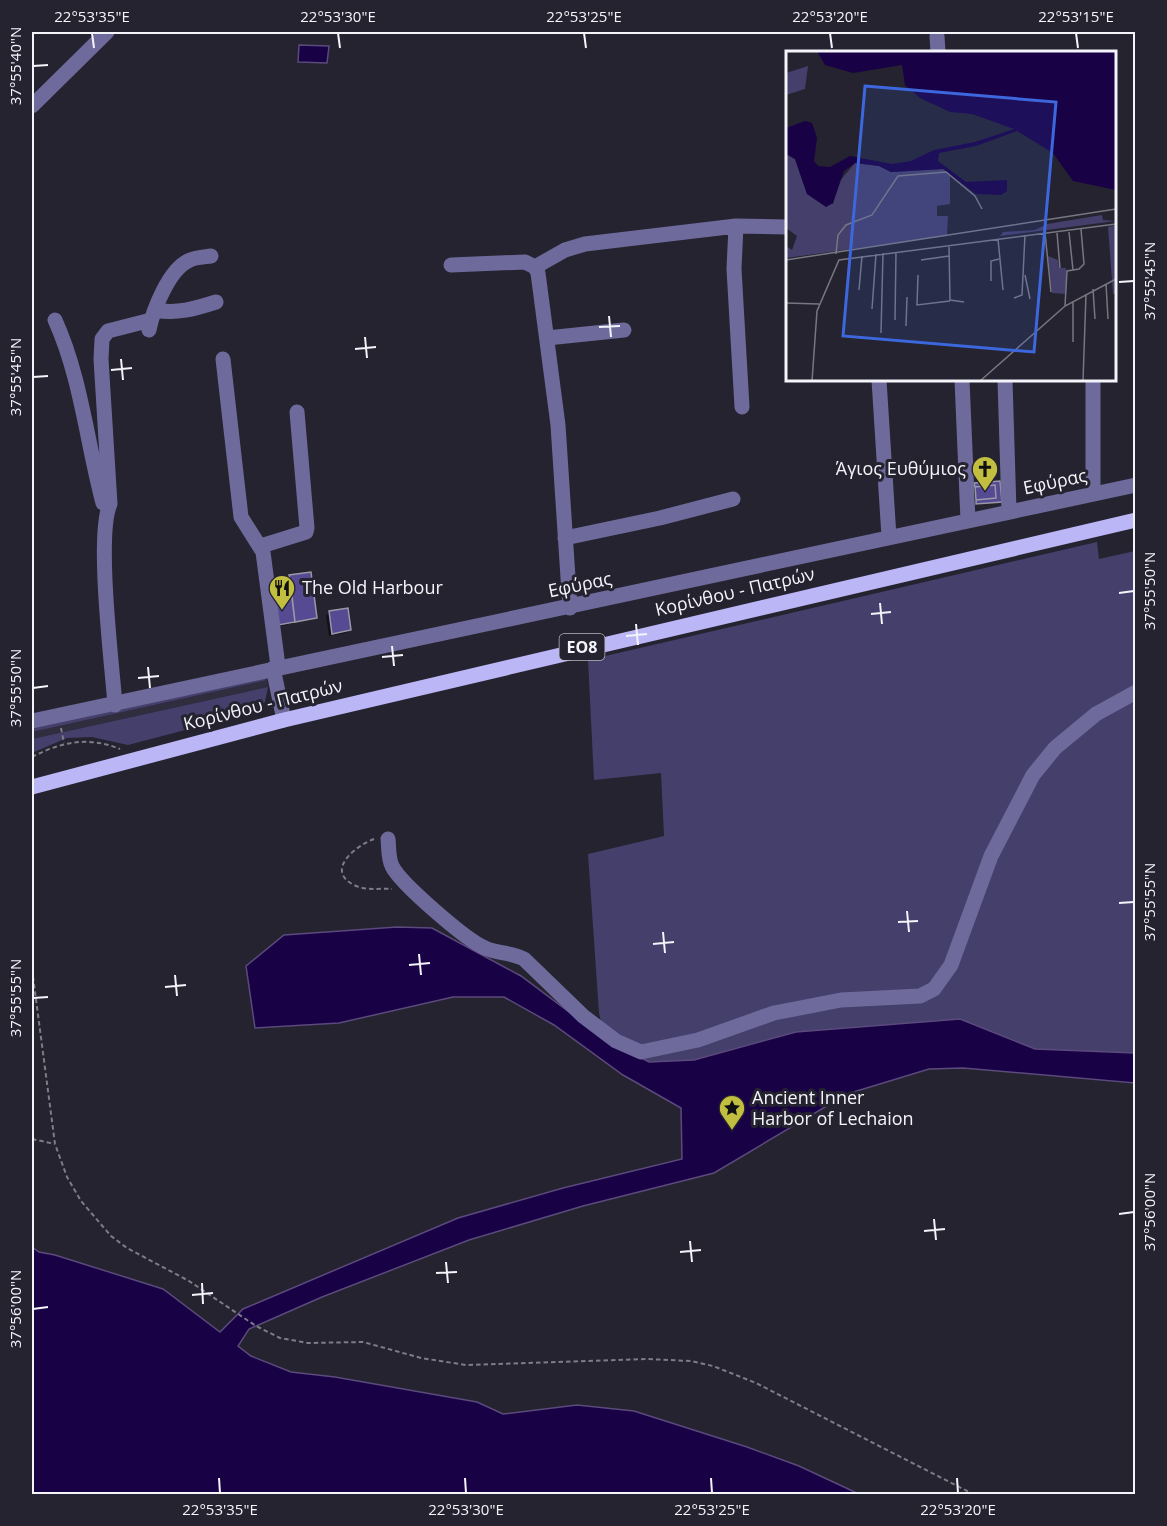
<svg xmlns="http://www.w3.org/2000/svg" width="1167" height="1526" font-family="'Open Sans',sans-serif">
  <rect width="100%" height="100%" fill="#24232f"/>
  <path fill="#2f2d3e" d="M267,680L268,687L32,739V732Z"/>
  <path fill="#443f6b" d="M1097,542L1099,559L1135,551V1053L1035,1049L960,1019L796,1032L694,1060L649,1062L605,1039L599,1013L588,854L664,836L661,773L594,780L588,660Z
    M261,676L267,680L32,732V727Z
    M268,687L265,702L254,712L128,745L92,737L67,738L32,753V739Z"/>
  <path fill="#190145" stroke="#5b4a7c" stroke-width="1.5" d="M299,45L329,46L327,63L298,62Z
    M397,927L432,928L521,976L605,1039L649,1062L694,1060L796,1032L960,1019L1035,1049L1135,1053V1083L963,1068L929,1069L847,1094L714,1173L583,1206L469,1240L322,1297L249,1329L238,1346L251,1356L291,1372L335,1377L477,1402L503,1414L577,1405L634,1411L747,1447L799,1466L859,1494H32V1247L39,1252L55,1255L163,1289L220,1332L243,1309L458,1218L563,1188L682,1159L681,1108L623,1075L554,1025L504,997H453L339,1023L255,1028L246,966L284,935Z"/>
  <path fill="#0007" d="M975,485L1000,502L975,505L973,502Z
    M289,576L315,618L269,629L291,598Z
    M329,612L350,630L346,633L329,636L326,616Z"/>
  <path fill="#564b93" stroke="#9998a7" stroke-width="1.5" d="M1000,481L1002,502L976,504V500L996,498L995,485L975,487L974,483Z
    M995,485L996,498L976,500L975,487Z
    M311,572L317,618L295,622L289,575Z
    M292,596L295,622L273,626L268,599Z
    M348,608L351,630L332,634L329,611Z"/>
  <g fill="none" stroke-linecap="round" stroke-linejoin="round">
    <path stroke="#7d7d87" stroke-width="2" stroke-dasharray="4.5 3" stroke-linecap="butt" d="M61,728L64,743
      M32,757C61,742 88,736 120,749
      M374,839C357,845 324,870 354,885C366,891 379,888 392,889
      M32,969L55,1144L67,1177L81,1201L111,1236L127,1248L189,1281L256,1326L280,1338L308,1343L363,1342L421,1358L466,1365L647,1359L691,1361L713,1366L756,1383L973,1494
      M32,1139L55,1144"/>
    <path stroke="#6f6a9c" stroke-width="15" d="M937,36L938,52
      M32,106L107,32
      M736,226L788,227
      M451,265L525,262L535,267L538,273L558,425L570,608
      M535,267L565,250L585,244L736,226L734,269L742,407
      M155,310C177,314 194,309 216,302
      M55,320C81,377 87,443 103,503
      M149,330C153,310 169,270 188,261C194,257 204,257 211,256
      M547,338L624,330
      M223,359L241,517L263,552L278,666
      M879,380L889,537
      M962,380L968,520
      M1005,380L1009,511
      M1093,494V380
      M565,538L660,518L733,499
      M261,546L306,532L307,528L297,412
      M273,668L284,720
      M115,705C112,664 96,536 110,504L101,359L102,339L108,331L151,320
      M32,721L1136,485
      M388,839C389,847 388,858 392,866C400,883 466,940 485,948C498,954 511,952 524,959L583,1016L616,1041L641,1052L698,1040L774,1013L841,1000L920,996L934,989L951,965L991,856L1033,775L1055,748L1096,714L1136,692"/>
    <path stroke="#bbb6f5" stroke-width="15" d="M32,787L284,720L1136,520"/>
  </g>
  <path fill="none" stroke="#f4f4fb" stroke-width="2" d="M92,33L94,48M338,33L340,48M584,33L586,48M830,33L832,48M1076,33L1078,48M33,66L48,65M1119,282L1134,281M609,316L611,337M599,327L620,326M365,337L367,358M355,349L376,347M121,359L123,380M111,370L132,368M33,377L48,376M1119,593L1134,591M880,603L882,624M871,614L891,612M636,624L638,645M626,636L647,634M392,646L394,666M382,657L403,655M148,667L150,688M138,678L159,676M33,688L48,686M1119,903L1134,902M907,911L909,932M898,922L918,921M663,932L665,953M653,944L674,942M419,954L421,975M409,965L430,963M175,975L177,996M165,987L186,985M33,998L48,997M1119,1214L1134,1212M934,1219L936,1240M924,1231L945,1229M690,1241L692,1262M680,1252L701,1250M446,1262L448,1283M436,1273L457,1272M202,1283L203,1304M192,1295L213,1293M33,1309L48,1307M219,1478L220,1493M465,1478L466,1493M711,1478L712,1493M957,1478L958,1493"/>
  <defs>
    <g id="church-pin" transform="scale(1.35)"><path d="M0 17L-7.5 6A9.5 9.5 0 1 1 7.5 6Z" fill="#c1be40" stroke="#24232f"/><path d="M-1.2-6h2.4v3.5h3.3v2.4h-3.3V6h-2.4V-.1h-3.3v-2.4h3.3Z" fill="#111"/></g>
    <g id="restaurant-pin" transform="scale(1.35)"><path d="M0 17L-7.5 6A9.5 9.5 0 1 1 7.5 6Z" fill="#c1be40" stroke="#24232f"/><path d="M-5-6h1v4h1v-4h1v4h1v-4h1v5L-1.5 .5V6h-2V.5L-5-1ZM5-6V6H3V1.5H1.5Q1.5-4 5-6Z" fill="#111"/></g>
    <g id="sight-pin" transform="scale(1.35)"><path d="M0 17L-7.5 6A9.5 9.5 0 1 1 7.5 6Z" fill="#c1be40" stroke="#24232f"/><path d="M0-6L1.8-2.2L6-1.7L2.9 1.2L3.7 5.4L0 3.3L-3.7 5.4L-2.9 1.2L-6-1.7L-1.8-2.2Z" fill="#111"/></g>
  </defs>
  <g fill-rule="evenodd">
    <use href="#church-pin" x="985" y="469"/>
    <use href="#restaurant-pin" x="282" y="588"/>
    <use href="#sight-pin" x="732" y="1108"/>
  </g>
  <g text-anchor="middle" stroke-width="6" stroke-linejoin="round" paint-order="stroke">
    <rect fill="#24232f" stroke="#b6b5be" stroke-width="1.5" x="559.5" y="634" width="45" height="26" rx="4.5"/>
    <g font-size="16" font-weight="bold" fill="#f4f4fb">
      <text x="582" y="653">ΕΟ8</text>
    </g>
    <g font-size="18" fill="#f4f4fb" stroke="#24232f" text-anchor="start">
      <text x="966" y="475" text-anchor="end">Άγιος Ευθύμιος</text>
      <text x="302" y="594">The Old Harbour</text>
      <text x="752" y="1104">Ancient Inner<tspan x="752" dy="21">Harbor of Lechaion</tspan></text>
    </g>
    <g font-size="18" fill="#f4f4fb" stroke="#24232f">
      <text transform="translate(1055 482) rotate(-12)" y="6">Εφύρας</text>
      <text transform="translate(580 585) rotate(-12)" y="6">Εφύρας</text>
      <text transform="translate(735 592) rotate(-13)" y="6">Κορίνθου - Πατρών</text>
      <text transform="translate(263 705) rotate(-14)" y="6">Κορίνθου - Πατρών</text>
    </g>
  </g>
  <g transform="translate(786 51)">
    <rect width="330" height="330" fill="#24232f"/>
    <path d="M22,15L19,38L0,44V22ZM0,103L9,108L21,143L47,153L52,132L69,112L93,115L105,121L157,118L164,122V153L151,155V165H162L161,185L0,207V195L6,199L11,185L0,177ZM316,164L317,169L330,170L214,185L217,181L249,179L261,173ZM330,174V242L327,243L322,176ZM262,205L272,209L273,217H280V243L266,242Z" fill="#443f6b"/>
    <path d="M31,0H330V139L287,130L267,102L231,80L190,95L153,102L152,110L180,131L221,129V140L215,144L190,143L157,118L105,121L93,115L69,112L58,120L47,152L40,156L21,143L9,108L0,103V77L19,70L26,72L31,87L28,110L32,115L44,116L64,105L106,113L125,110L148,99L189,91L228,78L186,63L164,61L134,47L119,34L116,14L67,22L39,14Z" fill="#190145"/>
    <path fill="none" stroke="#777781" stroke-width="1.5" d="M283,181L287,219M259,182L265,241M271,182L274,217M212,188L217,239M163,194L164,249L178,251M50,203L52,184L60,174L86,164L112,125L160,121L189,145L196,158M0,209L330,158M135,209L163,205M132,224L131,254L164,250M239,224L244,248M205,230V210L213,208M320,233L322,268M307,238L309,268M73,239L76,205M228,247L236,244L239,184M0,252L33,253M279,255L281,220L293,218L298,213L295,178M86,258L90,203M109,269L110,201M120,275L121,246M95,282L97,202M287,291V250M26,330L31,260L53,209L330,173M194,330L279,255L330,228M297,330L300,243"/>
    <path fill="#3d67dd" fill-opacity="0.15" stroke="#3d67dd" stroke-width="3" d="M79,35L270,51L248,301L57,285Z"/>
    <rect width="330" height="330" fill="none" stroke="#f4f4fb" stroke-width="3"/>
  </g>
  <rect width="1167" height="1526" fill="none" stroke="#24232f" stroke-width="66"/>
  <rect x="33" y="33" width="1101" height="1460" fill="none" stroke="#f4f4fb" stroke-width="2"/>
  <g font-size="15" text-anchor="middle" fill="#f4f4fb">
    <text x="92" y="22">22°53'35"E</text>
    <text x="338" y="22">22°53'30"E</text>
    <text x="584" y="22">22°53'25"E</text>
    <text x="830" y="22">22°53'20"E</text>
    <text x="1076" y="22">22°53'15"E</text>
    <text transform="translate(16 66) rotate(-90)" y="5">37°55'40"N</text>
    <text transform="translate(1150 281) rotate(-90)" y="5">37°55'45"N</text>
    <text transform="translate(16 377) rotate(-90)" y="5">37°55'45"N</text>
    <text transform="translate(1150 591) rotate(-90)" y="5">37°55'50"N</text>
    <text transform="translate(16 688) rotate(-90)" y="5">37°55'50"N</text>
    <text transform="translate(1150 902) rotate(-90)" y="5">37°55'55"N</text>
    <text transform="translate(16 998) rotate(-90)" y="5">37°55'55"N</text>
    <text transform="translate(1150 1212) rotate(-90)" y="5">37°56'00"N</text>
    <text transform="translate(16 1309) rotate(-90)" y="5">37°56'00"N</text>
    <text x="220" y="1515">22°53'35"E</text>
    <text x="466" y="1515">22°53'30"E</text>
    <text x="712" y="1515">22°53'25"E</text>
    <text x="958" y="1515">22°53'20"E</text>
  </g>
</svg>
